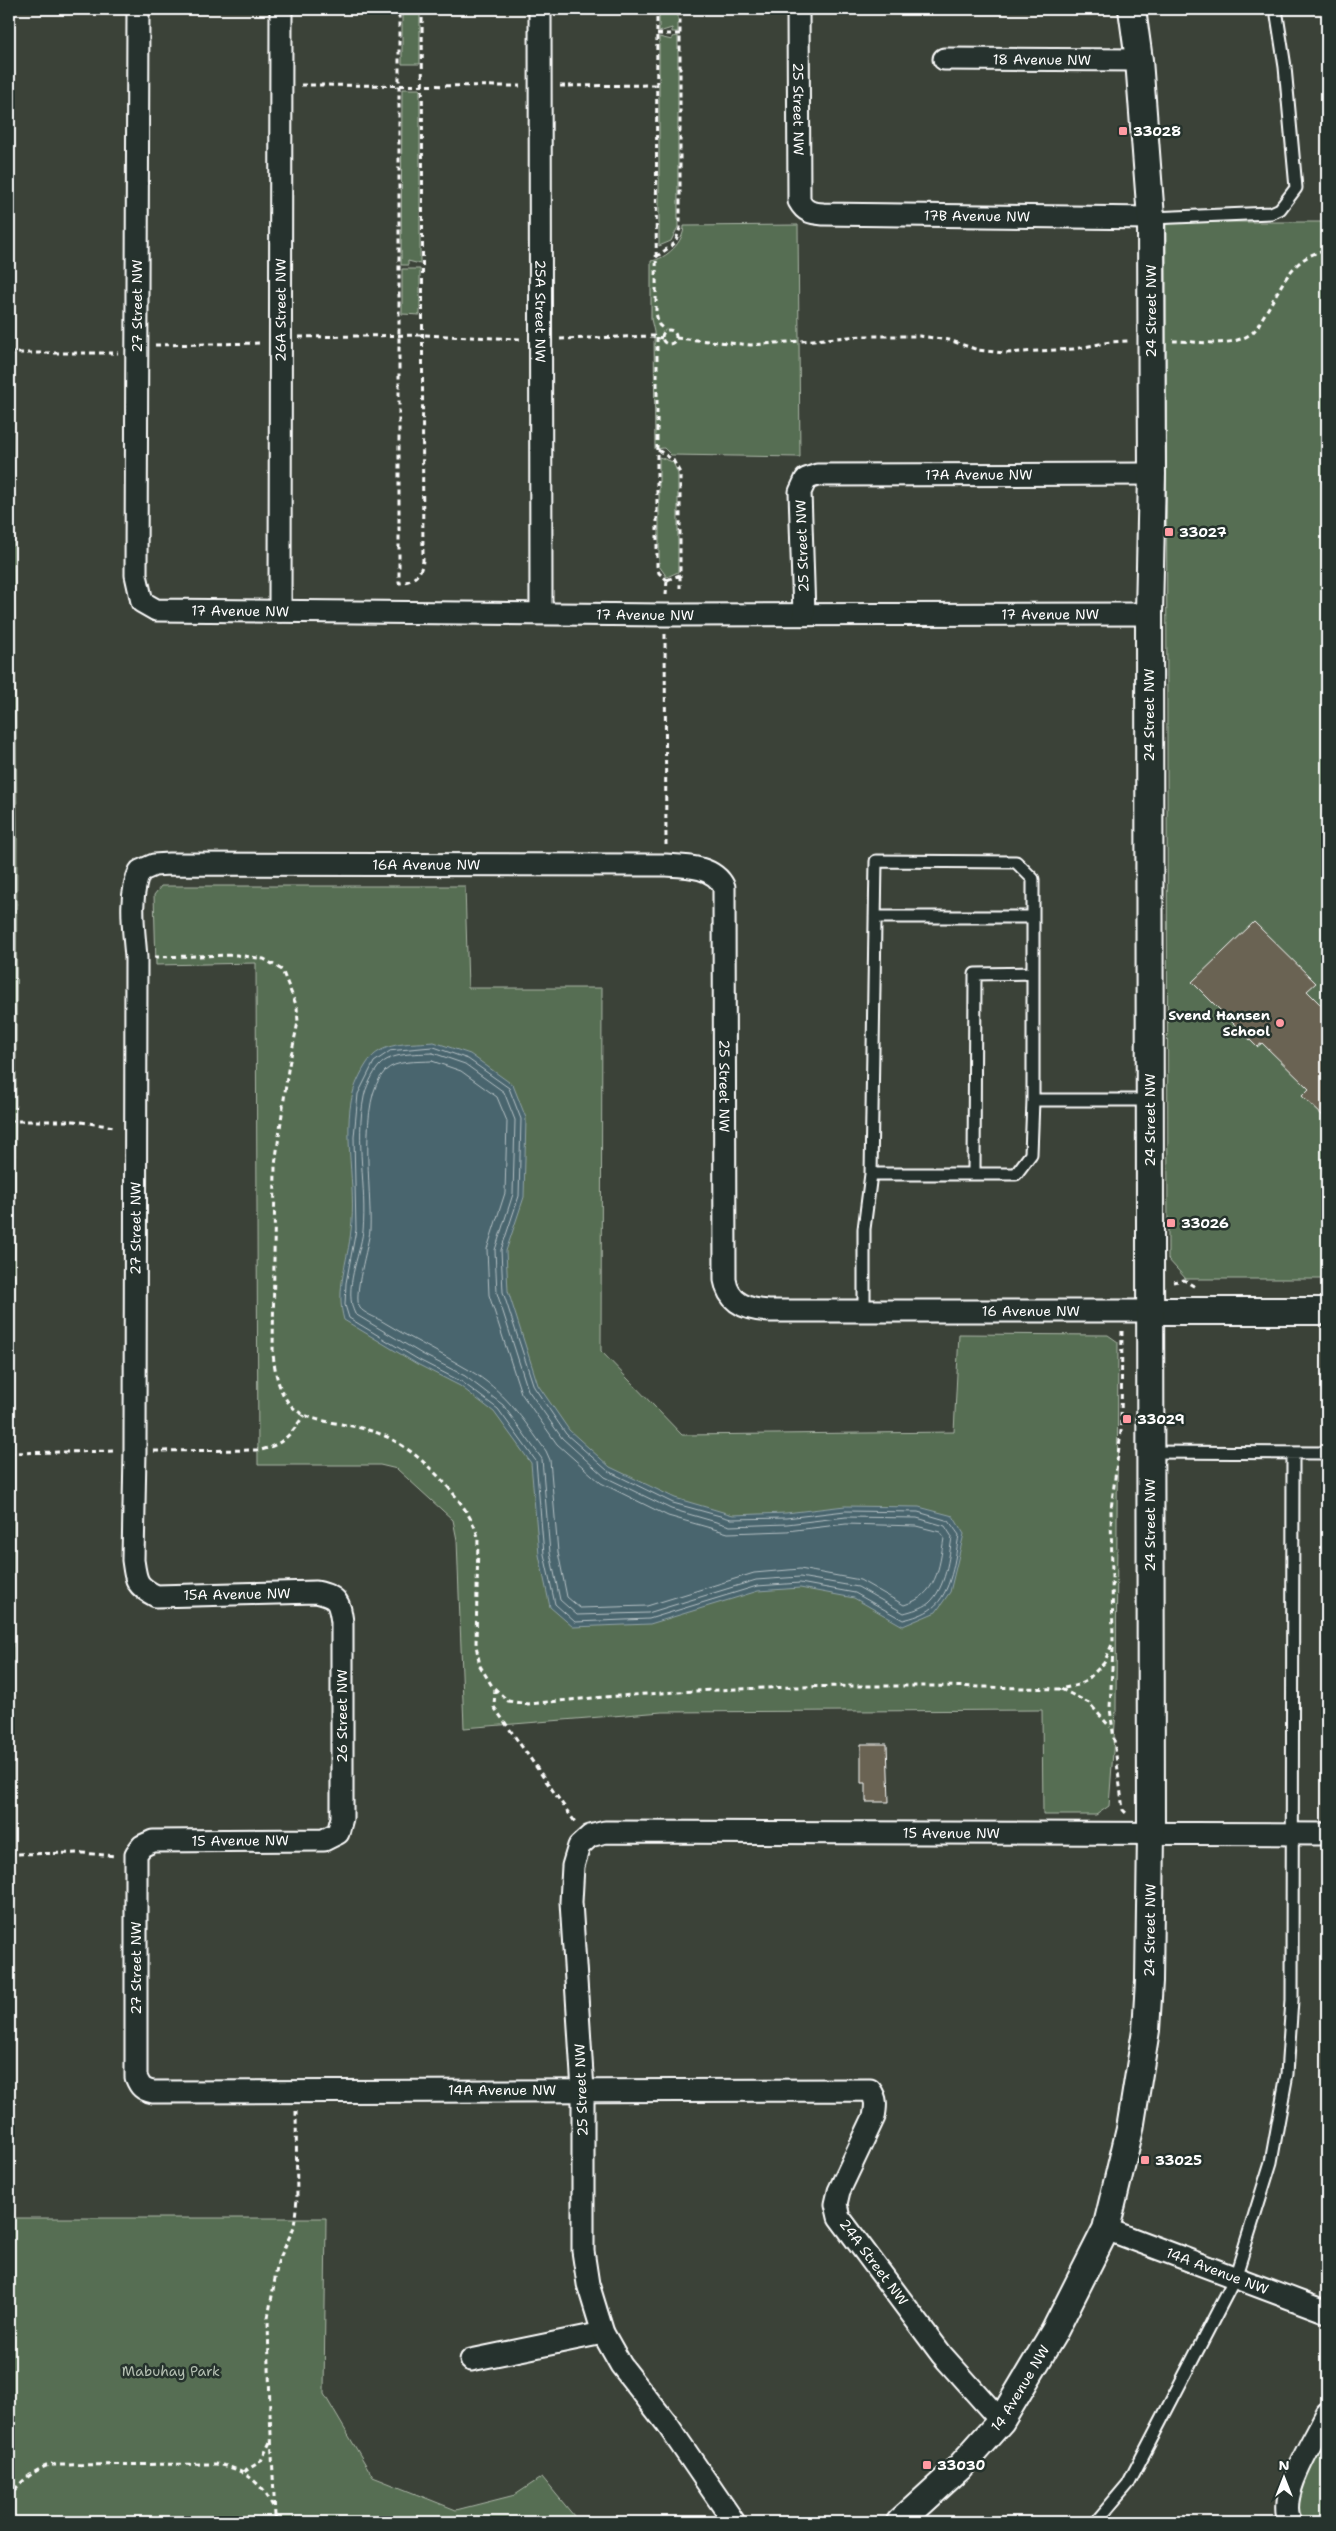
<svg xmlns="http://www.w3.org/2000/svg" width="1336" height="2531" font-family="'Shantell Sans',sans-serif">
  <rect width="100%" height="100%" fill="#3b4238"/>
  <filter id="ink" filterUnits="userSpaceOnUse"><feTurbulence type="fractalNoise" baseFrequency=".02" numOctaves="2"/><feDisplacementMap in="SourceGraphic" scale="10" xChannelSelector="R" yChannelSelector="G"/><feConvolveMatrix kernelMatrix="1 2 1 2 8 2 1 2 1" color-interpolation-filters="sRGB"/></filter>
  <g filter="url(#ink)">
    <path fill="#576e52" stroke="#abb6a8" d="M659,9H678V32H672V28L659,32Z
      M402,11H420V64H402Z
      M678,36V227L671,241L659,246V37L672,40V37Z
      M9,59L17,829L11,2218H326L324,2394L373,2477L456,2510L515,2495L542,2477L579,2522H9Z
      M402,89H420V264L408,261V265H401Z
      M1166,222H1327V1279H1186L1168,1259Z
      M798,225L800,457L671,455L664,448L655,449L654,332L651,319V261C666,259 684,242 684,226Z
      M402,269H420V315L402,314Z
      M659,457L673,462L678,474V572L667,577L659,566Z
      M161,886H465L468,988H602L601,1351L682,1435L954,1432L959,1334L1108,1335L1118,1342L1116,1711L1109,1806L1096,1815H1043L1042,1710L662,1712L464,1728L457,1540L453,1520L397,1469L380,1465H258L256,963L156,965L154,895Z
      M1327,2418V2522H1306L1296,2507L1297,2481Z"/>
    <path fill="#48656e" stroke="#91a3a8" d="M434,1042L470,1054L513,1085L526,1118L524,1197L506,1251L508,1291L538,1385L569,1430L610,1467L675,1498L733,1515L786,1513L845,1506L919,1507L953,1516L964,1534L950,1592L936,1612L903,1626L854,1598L800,1588L758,1591L650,1624L573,1627L550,1607L539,1555L531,1463L494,1412L460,1386L417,1364L344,1320C335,1289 348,1262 351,1230C357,1187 342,1134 353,1093C355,1084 364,1066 370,1059C385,1041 413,1044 434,1042Z"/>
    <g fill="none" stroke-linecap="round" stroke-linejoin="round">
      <path stroke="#b6c1c5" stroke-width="1" d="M434,1047L468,1059L509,1088L521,1119L519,1196L501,1250L503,1292L534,1387L566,1434L608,1471L673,1503L731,1519L786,1518L845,1511L918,1512L949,1521L959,1535C955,1558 952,1593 932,1608C925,1614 912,1618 903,1620L855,1593L800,1583L757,1586L649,1619L575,1622L555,1604L544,1554L536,1461L498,1409L462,1382L419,1360L349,1318L345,1305L346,1283L356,1230L354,1137L358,1094L374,1062L390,1051Z
        M433,1053L465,1064L504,1092L515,1120L513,1194L495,1250L497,1293L528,1390L562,1438L605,1477L671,1509L730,1526L787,1524L846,1517L917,1518L945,1526L952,1537C949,1557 946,1588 929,1603C923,1608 911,1611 904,1613L858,1587L800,1577L756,1580L648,1613L577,1615L560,1600L550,1553L542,1459L503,1405L465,1376L422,1354L355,1314C343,1289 360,1256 363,1231C367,1187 355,1141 364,1097C365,1089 373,1073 379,1066C391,1052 416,1054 433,1053Z
        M432,1061L461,1071L497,1097L507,1121L505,1193L487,1249L489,1295L521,1393L557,1444L601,1483L668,1516L728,1533L787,1531L846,1524L916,1526L940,1532L944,1538C939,1569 937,1595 904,1605L860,1580L800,1569L754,1573L647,1606L580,1608L567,1597L558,1552L550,1460L546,1451C523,1419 504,1390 469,1370C439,1352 409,1338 380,1320C374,1317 364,1313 360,1308C352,1297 369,1245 370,1230C372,1190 357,1100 385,1071C396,1060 417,1062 432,1061Z"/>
    </g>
    <path fill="#6b6453" stroke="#fff" d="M1254,922L1316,983L1307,991L1327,1011V1120L1302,1096L1309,1089L1262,1043L1257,1047L1192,982Z
      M861,1744H887L889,1802H866V1783H861Z"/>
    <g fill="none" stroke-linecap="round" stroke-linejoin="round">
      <g stroke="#fff" stroke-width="15">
        <path id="service" d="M1151,218L1271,213L1280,209L1296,188L1285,67L1276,9
          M875,917H1033
          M871,1174H1016L1031,1154L1033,1100
          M974,1174L975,974L1033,973
          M864,1311V1229L871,1174L876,861L1016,862L1033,879V1100H1149
          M1149,1452L1327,1453
          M1096,2522L1128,2484L1235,2278L1271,2162L1287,2074L1292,2000L1293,1453"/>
      </g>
      <g stroke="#fff" stroke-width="25">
        <g id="minor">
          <path id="s1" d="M138,9L136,575L142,602L156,610L665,615L1149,614"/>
          <path id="s2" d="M540,9L541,613"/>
          <path id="s3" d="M798,9L799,201C805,212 811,213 823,214L1151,218"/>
          <path id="s4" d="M944,59L1139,60"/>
          <path id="s5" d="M280,611L281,9"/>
          <path id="s6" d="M804,614L800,492L806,479L817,475L1152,474"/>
          <path id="s7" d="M1106,2229L1327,2312"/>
          <path d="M471,2360L603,2333"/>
          <path id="s8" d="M1001,2421L942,2355L839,2217L836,2204L839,2191L874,2117C876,2106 877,2099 870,2090L153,2092C143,2090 140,2087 136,2077V1854L142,1846L153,1841L324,1840L338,1833L342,1818V1622C339,1601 338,1597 316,1592L156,1596C136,1586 136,1581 133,1560L135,1451L136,958C134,929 128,897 140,871L154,865L169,864L666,865C687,866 714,866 724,887L725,1280C729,1304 748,1310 769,1311H1150"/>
          <path id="s9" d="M734,2522L667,2424L621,2365L603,2333L588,2284L583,2251V2090L571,1902L573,1866L579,1846L590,1836L605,1832L1327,1834"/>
          <path d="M1291,2522C1276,2496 1315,2439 1327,2413"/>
        </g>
      </g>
      <g stroke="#fff" stroke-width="30">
        <g id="tertiary">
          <path d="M1150,1311H1327"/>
          <path id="s10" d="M900,2522L959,2468L1001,2421L1054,2332L1106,2229L1130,2129L1146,2030L1149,1981L1151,1834L1149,614L1152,474L1151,218L1139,60L1132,9"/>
        </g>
      </g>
      <path stroke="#fff" stroke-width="3" stroke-dasharray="5 4" stroke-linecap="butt" d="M422,9C423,193 422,377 423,560C422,574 413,582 399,583V9H422
        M657,9L656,313L659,325L665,330
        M657,34H680
        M301,85L520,86
        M560,86L657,85
        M656,257L675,243L680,228V9
        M662 337a7 7 0 1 1 14 0a7 7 0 1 1-14 0Z
        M299,337L422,335L520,339
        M657,337V566L659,573L667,580
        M676,338L751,345L862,336H919L949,340L978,350L1005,353L1074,349L1110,342L1129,341
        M560,339L652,336L662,338
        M1173,341C1196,341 1228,348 1249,335C1255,332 1258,326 1261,320C1280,292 1289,256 1327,250
        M155,345L262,343
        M9,353H118
        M658,450L673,460L680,473V588
        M667,580L680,575
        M666,595L667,580
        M665,634L666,845
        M154,957L237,955L264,959L282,970L297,1007L298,1022L288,1070L275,1165L273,1353C281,1439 327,1411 385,1436C418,1450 469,1502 478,1537L476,1645L480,1666L492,1686L508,1701L528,1704C656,1691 787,1685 916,1686C964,1686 1012,1688 1060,1689L1078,1685L1086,1681L1104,1663L1113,1642L1111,1509L1121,1431L1122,1330
        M9,1121H74L115,1127
        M1173,1282L1184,1280L1195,1287
        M154,1451L261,1450C284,1444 291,1434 304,1415
        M9,1453L115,1451
        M1113,1648L1110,1708L1123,1810L1127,1814
        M495,1689L494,1707L575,1822
        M1061,1689L1089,1703L1110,1727
        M9,1854L83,1853L115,1856
        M244,2472L261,2461L270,2442
        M9,2497C19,2483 32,2471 49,2465L216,2464C243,2468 263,2483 274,2509
        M275,2515L277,2522
        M275,2516L270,2414L268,2318L278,2262L294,2227L297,2199L296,2111"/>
      <use href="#service" stroke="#26332d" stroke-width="11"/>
      <use href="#minor" stroke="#26332d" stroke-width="21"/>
      <use href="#tertiary" stroke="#26332d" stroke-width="26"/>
    </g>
  </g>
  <g fill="#ff9aa2" stroke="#26332d" stroke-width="2">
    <rect x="1118" y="126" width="10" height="10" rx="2.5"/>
    <rect x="1164" y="527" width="10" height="10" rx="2.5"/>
    <circle cx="1280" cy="1023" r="5"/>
    <rect x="1166" y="1218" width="10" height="10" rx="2.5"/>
    <rect x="1122" y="1414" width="10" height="10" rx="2.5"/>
    <rect x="1140" y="2155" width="10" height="10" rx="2.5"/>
    <rect x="922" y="2460" width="10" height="10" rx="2.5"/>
  </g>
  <g text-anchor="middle" stroke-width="5" stroke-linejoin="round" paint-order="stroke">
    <g font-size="14" fill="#fff" stroke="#26332d">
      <text dy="5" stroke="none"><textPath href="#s4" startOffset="98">18 Avenue NW</textPath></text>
      <text dy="5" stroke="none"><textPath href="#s3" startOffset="100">25 Street NW</textPath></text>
      <text dy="5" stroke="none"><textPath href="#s3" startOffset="375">17B Avenue NW</textPath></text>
      <text transform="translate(137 306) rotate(-90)" y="5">27 Street NW</text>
      <text dy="5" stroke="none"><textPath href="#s5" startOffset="301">26A Street NW</textPath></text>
      <text dy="5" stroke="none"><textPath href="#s2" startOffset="302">25A Street NW</textPath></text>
      <text transform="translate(1151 311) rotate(-90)" y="5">24 Street NW</text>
      <text dy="5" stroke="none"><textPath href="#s6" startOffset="310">17A Avenue NW</textPath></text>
      <text transform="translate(802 546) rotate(-92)" y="5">25 Street NW</text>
      <text dy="5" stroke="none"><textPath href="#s1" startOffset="694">17 Avenue NW</textPath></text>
      <text dy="5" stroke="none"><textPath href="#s1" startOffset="1504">17 Avenue NW</textPath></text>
      <text dy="5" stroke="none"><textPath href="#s1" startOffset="1099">17 Avenue NW</textPath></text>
      <text transform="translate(1149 715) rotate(-90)" y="5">24 Street NW</text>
      <text dy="5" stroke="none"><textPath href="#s8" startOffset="3010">16A Avenue NW</textPath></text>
      <text dy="5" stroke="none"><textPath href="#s8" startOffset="3514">25 Street NW</textPath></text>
      <text transform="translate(1150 1120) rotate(-90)" y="5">24 Street NW</text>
      <text dy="5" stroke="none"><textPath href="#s8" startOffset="2364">27 Street NW</textPath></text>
      <text dy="5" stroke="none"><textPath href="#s8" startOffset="4029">16 Avenue NW</textPath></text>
      <text transform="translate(1150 1525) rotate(-90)" y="5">24 Street NW</text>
      <text transform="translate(237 1594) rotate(-1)" y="5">15A Avenue NW</text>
      <text transform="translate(342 1716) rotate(-90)" y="5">26 Street NW</text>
      <text dy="5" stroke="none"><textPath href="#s9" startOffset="1098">15 Avenue NW</textPath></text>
      <text dy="5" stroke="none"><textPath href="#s8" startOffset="1471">15 Avenue NW</textPath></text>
      <text dy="5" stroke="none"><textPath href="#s10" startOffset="665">24 Street NW</textPath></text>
      <text transform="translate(136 1968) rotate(-90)" y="5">27 Street NW</text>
      <text x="502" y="2095">14A Avenue NW</text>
      <text transform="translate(581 2090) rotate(-92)" y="5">25 Street NW</text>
      <text transform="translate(874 2262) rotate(53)" y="5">24A Street NW</text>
      <text dy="5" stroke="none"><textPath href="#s7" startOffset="119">14A Avenue NW</textPath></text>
      <text dy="5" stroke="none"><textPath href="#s10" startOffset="181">14 Avenue NW</textPath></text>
    </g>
    <g font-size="14" font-weight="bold" fill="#fff" stroke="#26332d" text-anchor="start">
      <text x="1133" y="136">33028</text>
      <text x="1179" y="537">33027</text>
      <text x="1270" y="1020" text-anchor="end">Svend Hansen<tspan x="1270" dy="16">School</tspan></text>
      <text x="1181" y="1228">33026</text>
      <text x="1137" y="1424">33029</text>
      <text x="1155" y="2165">33025</text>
      <text x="937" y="2470">33030</text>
    </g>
    <g font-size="14" fill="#b3beb1" stroke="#26332d">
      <text x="171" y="2376">Mabuhay Park</text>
    </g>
  </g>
  <rect width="1336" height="2531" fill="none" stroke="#26332d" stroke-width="30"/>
  <rect x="15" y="15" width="1306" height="2501" fill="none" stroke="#fff" stroke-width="2" filter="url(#ink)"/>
  <g transform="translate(1284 2478)" stroke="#26332d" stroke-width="4" paint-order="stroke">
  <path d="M0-4L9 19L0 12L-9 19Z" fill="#ffffff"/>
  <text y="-8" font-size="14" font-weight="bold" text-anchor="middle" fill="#ffffff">N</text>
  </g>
</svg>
